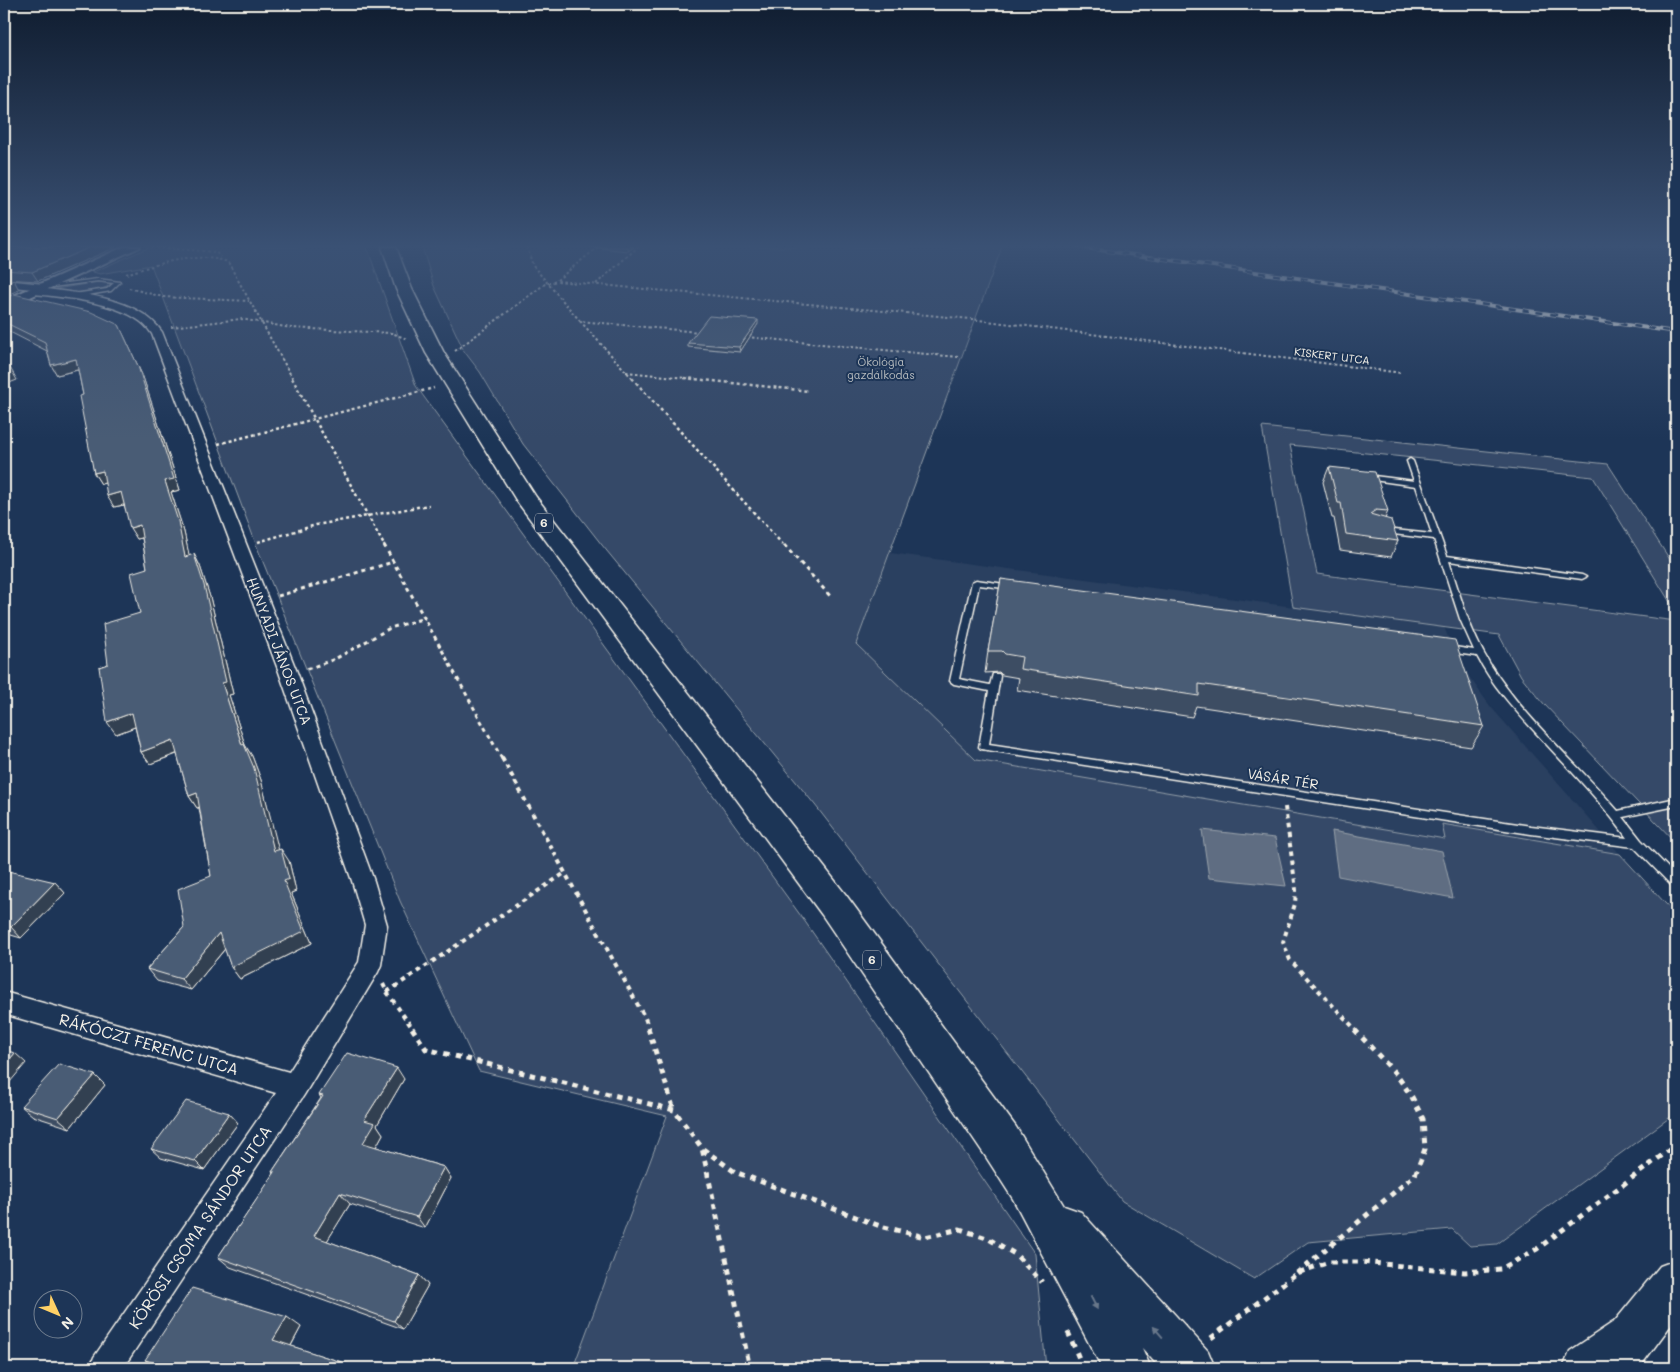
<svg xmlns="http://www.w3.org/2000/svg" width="1680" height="1372" font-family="Mali,sans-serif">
  <rect width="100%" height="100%" fill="#1d3557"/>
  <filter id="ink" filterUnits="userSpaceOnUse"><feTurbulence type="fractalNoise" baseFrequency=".02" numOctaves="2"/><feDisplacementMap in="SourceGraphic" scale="10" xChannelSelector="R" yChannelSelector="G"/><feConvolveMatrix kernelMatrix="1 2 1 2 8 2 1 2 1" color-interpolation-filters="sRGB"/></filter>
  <g filter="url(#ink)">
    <path fill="#2a4060" d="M890,553L1444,627L1452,647L1468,675L1490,706L1620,854L1442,824L1445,839L976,760L856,644Z"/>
    <path fill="#354a67" stroke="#949ea8" d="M150,247H367L416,386L806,923L1035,1254L1046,1368H573L667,1116L479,1071L400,901L259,552L151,265L100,274L93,272Z
      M422,247H1002L856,644L976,760L1445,839L1442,824L1620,854L1676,915V1113L1497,1244L1470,1246L1452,1229L1308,1242L1254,1279L1122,1201L815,805L602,545L523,444L480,372L464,351L434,286Z
      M99,282L111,284C101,293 68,295 56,289Z
      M1262,427L1608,464L1676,569V612L1593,477L1290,445L1317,574L1676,621V843L1544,704L1521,676L1499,635L1293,607Z"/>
    <path fill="#5e6d82" stroke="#9aa2ab" d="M1202,830L1275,838L1286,886L1209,878Z
      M1332,831L1442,851L1453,898L1338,876Z"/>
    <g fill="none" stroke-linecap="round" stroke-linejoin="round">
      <g stroke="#f4f1e8" stroke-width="3">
        <path id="service" d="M98,279L120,282L111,291L76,297L74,296V294L107,289L114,283L98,281L45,288L43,287L45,286Z
          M1410,459L1413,461L1447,556L1582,575L1586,577L1582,579L1449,561C1460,596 1470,632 1490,664C1523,717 1577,763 1618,811L1676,798V806L1623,817L1641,840L1676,876V887L1672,886L1634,847L1531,834L981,749L979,747L989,691L954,684L950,681L972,582L976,580L1012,585L1016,587L1012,589L979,585L959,679L990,685L993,674H999L1000,676L989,744L1531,826L1627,838C1600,800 1567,767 1536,733C1514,709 1492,685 1477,656L1448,652L1444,649L1448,646L1474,650L1460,619L1434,539L1385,533L1381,531L1385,529L1432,534L1416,486L1366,479L1363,477L1366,475L1414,481L1407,461Z"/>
      </g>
      <g stroke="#f4f1e8" stroke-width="3">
        <path id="minor" d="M4,280L44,284L49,287L47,289C83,294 139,298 162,332L297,672L374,881L387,925L381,965L378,972L304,1095L123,1368H90L94,1357L276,1093L4,1014V992L289,1072L359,962L365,925L352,881L279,672L152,334C134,303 67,298 35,294L30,291L32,289L4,286Z"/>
      </g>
      <g stroke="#f4f1e8" stroke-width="4">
        <path id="tertiary" d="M124,247H140L4,309V300Z"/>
      </g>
      <g stroke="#f4f1e8" stroke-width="3">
        <path id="primary" d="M382,247H396L412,289L444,353L536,497L846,895L1016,1127L1064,1206L1081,1212L1208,1351L1215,1368H1160L1142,1348L1151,1368H1102L1013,1199L986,1157L822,915L516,500L426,353L396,289Z
          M1676,1260V1318L1639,1368H1563L1570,1351L1615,1321L1660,1266Z"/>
      </g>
      <path stroke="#f4f1e8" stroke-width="2" stroke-dasharray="2.5 2.5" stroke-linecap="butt" d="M152,247L216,252L220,257
        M527,247L533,266L580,321L699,332
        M126,274C158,264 195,251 228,262L293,379
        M557,280L598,247
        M596,284L638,247
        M129,288L163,297L249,301
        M580,321L633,379
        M171,327L241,319L291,328L392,333L407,339
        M747,337L958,357
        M455,351L545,284L557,281L971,319L1402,373
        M626,372L696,379"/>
      <path stroke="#f4f1e8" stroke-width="2.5" stroke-dasharray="3 3" stroke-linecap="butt" d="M292,378L385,547
        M632,378L785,547
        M684,378L809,391
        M218,444L434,388
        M258,542L316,525L429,505"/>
      <path stroke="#f4f1e8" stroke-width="3" stroke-dasharray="4 4" stroke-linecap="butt" d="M384,545L502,759
        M784,545L832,598
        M278,596L393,562
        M307,669L335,659L390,628L425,618"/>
      <path stroke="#f4f1e8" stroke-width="4" stroke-dasharray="4.5 4.5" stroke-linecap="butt" d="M502,758L645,1018L649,1029
        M1285,807L1296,890L1295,904L1283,942L1290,960L1355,1029
        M383,984L387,992L565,873
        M387,992L413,1029"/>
      <path stroke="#f4f1e8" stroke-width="5" stroke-dasharray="5.5 5.5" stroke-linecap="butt" d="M412,1028L426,1049L674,1110L702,1148L750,1368
        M648,1028L674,1110
        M703,1149L735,1172L880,1226L925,1237L960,1229L987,1238L1015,1254L1042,1282
        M1297,1273L1415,1175L1425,1149L1423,1119L1412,1097L1396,1074L1353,1028
        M1068,1332L1083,1368
        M1211,1338L1297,1273L1329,1262H1361L1465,1272L1501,1269L1537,1249L1676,1145"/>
      <use href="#service" fill="#1d3557" fill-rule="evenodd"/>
      <use href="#minor" fill="#1d3557" fill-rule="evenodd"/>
      <use href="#tertiary" fill="#1d3557" fill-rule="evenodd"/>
      <use href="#primary" fill="#1d3557" fill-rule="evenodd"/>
      <g stroke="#f4f1e8" stroke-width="4">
        <path id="rail" d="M1079,247L1676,332"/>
      </g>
      <use href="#rail" stroke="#1d3557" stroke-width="2.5" stroke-dasharray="7" stroke-linecap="butt"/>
    </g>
    <path fill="#3e4e64" stroke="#f4f1e8" d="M4,247H116L38,281L4,279Z
      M590,247H634L628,251Z
      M4,299L119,325L143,377L180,490L171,492L184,532L189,556L194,554L200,566L210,597L233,694L229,695L245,745L252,756L261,780L278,850L289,861L296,891L291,893L312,943L240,979L231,967L225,949L191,990L157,981L147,969L184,927L211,876L199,808H197L189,796L177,754L150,764L141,752L135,727L116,734L108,664L140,613L147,568L142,538L137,539L124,505L114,507L105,483L101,484L94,473L83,395L78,370L57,375L51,365L47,351L4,329Z
      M758,324L740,352L688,347V343Z
      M1329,467L1388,511L1385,519L1398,541L1391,557L1340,550L1334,518H1332L1323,482Z
      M1001,579L1484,726L1471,747L1196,706L1192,717L1017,690L1019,678L1002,675L999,672L985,673L988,651Z
      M4,875L55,882L65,893L21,938L4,933Z
      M404,1079L377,1125L383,1134L376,1147L444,1167L451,1178L425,1228L350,1204L327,1241L419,1275L428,1285L403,1329L230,1267L218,1257L274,1174L272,1172L321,1098L319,1095Z
      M105,1085L70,1128L33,1116L21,1106Z
      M229,1113L238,1123L204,1170L161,1158L151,1149Z
      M301,1327L291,1346L357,1367L358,1368H159L145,1360Z"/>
    <path fill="#324051" stroke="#f4f1e8" d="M91,247H116L38,281L32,272Z
      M628,247H634L628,251Z
      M14,280L19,290L4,296V284Z
      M758,320V324L740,352L739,347Z
      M119,325L143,377L180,490L171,492L184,532L192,568L185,557L165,481Z
      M76,359L81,369L57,375L51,365Z
      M8,364L17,380L4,385V366Z
      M103,471L109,482L101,484L94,473Z
      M121,492L128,504L114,507L107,496Z
      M140,525L147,537L137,539L130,528Z
      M194,554L200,566L210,597L233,694L229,695L245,745L252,756L261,780L282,863L274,851L242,745L222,683Z
      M132,713L140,725L116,734L107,722Z
      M173,740L181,752L150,764L141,752Z
      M197,793L205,805L197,808L189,796Z
      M281,849L289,861L296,891L291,893L312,943L240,979L231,967L284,881Z
      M55,882L65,893L21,938L11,927Z
      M219,933L228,945L191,990L181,979Z
      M15,1053L26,1063L4,1089V1066Z
      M397,1068L404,1079L377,1125L383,1134L372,1154L363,1143L364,1120Z
      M95,1075L105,1085L70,1128L58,1118Z
      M229,1113L238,1123L204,1170L195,1161Z
      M444,1167L451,1178L425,1228L417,1217Z
      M340,1193L350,1204L324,1246L314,1236Z
      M419,1275L428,1285L403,1329L394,1321Z
      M287,1317L301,1327L288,1351L273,1340Z"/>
    <path fill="#485b74" stroke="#f4f1e8" d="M4,247H91L32,272L4,270Z
      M4,279L14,280L4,284Z
      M14,294L91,312L119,325L138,366L174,479L165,481L178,521L185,557L194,554L204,585L226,682L222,683L242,745L244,744L254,768L274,851L281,849L289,879L284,881L304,931L231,967L219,933L181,979L147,969L184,927L178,889L211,876L197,793L189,796L173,740L141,752L132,713L107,722L99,667L108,664L103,624L140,613L131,573L147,568L140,525L130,528L121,492L107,496L103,471L94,473L79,396L83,395L76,359L51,365L45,342L4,322V299Z
      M709,316L758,320L739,347L688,343Z
      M1329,467L1375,472L1388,511L1376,510L1370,514L1391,520L1398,541L1346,534L1341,503H1338Z
      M1001,579L1455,640L1484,726L1199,684V696L1020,669L1022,657L1005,654L1002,651H988Z
      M8,871L55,882L11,927L4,925V875Z
      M4,1050L15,1053L4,1066Z
      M347,1053L397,1068L364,1120L375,1123L363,1143L444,1167L417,1217L340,1193L314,1236L419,1275L394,1321L218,1257L275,1172H272L323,1096L319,1095Z
      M59,1064L95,1075L58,1118L21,1106Z
      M186,1101L229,1113L195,1161L151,1149Z
      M192,1288L287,1317L273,1340L357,1367L356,1368H170L145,1360Z"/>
    <defs><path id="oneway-solid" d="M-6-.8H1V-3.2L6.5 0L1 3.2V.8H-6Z" transform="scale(1.25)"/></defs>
    <g fill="#68778a">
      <use href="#oneway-solid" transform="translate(1094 1303) rotate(63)"/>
      <use href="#oneway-solid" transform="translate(1158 1332) rotate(-131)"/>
    </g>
  </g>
  <linearGradient id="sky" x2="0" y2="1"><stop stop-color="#101d30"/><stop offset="0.56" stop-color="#3a5174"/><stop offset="1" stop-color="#3a5174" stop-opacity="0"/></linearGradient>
  <rect width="1680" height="439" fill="url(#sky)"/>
  <g text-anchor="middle" stroke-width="4" stroke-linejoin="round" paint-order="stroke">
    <g font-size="11" fill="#f4f1e8" stroke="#1d3557">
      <text transform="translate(1332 356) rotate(7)" y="4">KISKERT UTCA</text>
    </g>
    <g font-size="11" fill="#bbbfc1" stroke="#1d3557">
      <text x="881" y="366">Ökológia<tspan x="881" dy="13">gazdálkodás</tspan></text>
    </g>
    <g fill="#1d3557" stroke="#b4b9bc" stroke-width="1">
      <rect x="535" y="513.5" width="18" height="19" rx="4"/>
      <rect x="863" y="950.5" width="18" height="19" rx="4"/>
    </g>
    <g font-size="12" font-weight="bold" fill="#f4f1e8">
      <text x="544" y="527">6</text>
      <text x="872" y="964">6</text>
    </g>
    <g font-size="14" fill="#f4f1e8" stroke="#1d3557">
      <text transform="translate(279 651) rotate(69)" y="5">HUNYADI JÁNOS UTCA</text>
      <text transform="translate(1283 779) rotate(9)" y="5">VÁSÁR TÉR</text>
    </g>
    <g font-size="16" fill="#f4f1e8" stroke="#1d3557">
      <text transform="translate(149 1044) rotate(16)" y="6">RÁKÓCZI FERENC UTCA</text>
      <text transform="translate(200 1227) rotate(-56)" y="6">KÖRÖSI CSOMA SÁNDOR UTCA</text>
    </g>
  </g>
  <rect width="1680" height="1372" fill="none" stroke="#1d3557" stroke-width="20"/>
  <rect x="10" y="10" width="1660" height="1352" fill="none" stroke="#f4f1e8" stroke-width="2" filter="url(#ink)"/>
  <g transform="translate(58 1314) rotate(134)"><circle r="24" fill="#1d3557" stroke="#738091"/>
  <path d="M0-4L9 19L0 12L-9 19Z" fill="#ffd166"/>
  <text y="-8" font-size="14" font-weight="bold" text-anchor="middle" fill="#f4f1e8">N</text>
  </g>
</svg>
